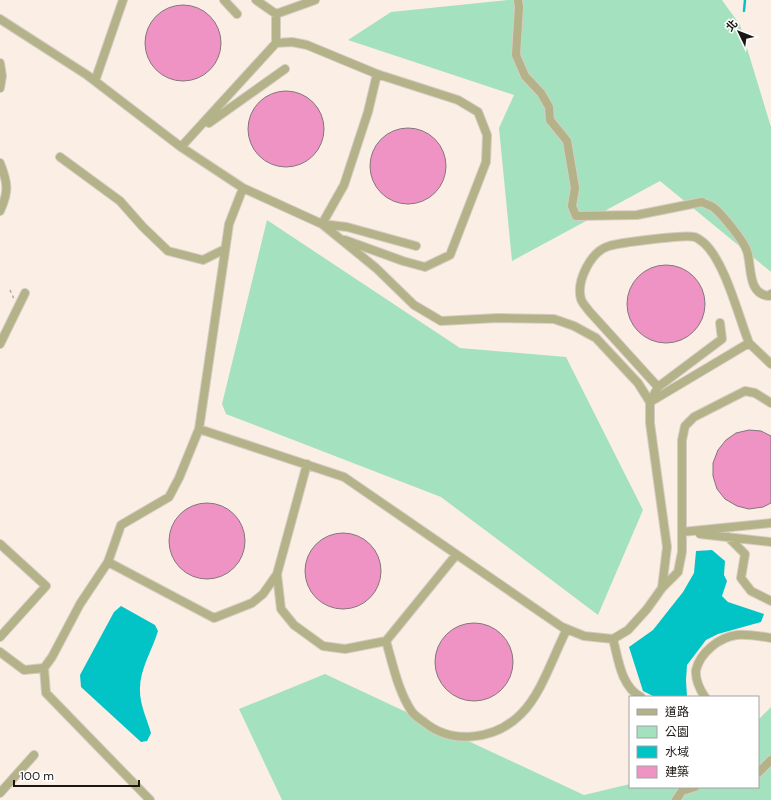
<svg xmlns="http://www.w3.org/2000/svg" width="771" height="800" font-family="'DM Sans','Noto Sans TC',sans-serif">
  <rect width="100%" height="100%" fill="#fbefe5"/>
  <path fill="#a3e1bf" d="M508,0H722L740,25L771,127V272L660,181L512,261L499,128L514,95L348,40L391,12Z
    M267,220L460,348L566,357L643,510L598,615L441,497L226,414L222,404Z
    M325,674L584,795L630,784V787H758V720L771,707V800H282L239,709Z"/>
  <path fill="#02c3c6" d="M712,550L725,561L724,575L727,581L722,596L728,602L764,614L761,622L718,634L706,640L687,665L686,680L687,697H655L643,691L629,647L653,630L683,592L694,573L696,551Z
    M121,606L155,625L158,631C152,651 139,670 140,691C140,705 147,719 151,733L147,741L141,742L81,687L80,675L114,612Z"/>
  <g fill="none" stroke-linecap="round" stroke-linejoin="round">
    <path stroke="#02c3c6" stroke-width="2.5" d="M744,11L745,0"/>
  </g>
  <path fill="#ef93c4" stroke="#82757b" d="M145 43a38 38 0 1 1 76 0a38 38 0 1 1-76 0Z
    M248 129a38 38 0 1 1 76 0a38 38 0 1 1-76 0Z
    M370 166a38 38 0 1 1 76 0a38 38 0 1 1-76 0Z
    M627 304a39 39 0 1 1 78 0a39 39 0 1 1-78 0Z
    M749,430L761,431L771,436V503L763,507L749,509L737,506L725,499L717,489L713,476V463L718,450L726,440L736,433Z
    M169 541a38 38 0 1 1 76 0a38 38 0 1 1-76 0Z
    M305 571a38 38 0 1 1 76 0a38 38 0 1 1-76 0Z
    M435 662a39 39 0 1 1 78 0a39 39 0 1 1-78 0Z"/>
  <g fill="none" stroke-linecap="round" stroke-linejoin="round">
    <g stroke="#d7ccc3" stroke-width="10">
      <path id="minor" d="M224,0L237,14
        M256,0L276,14L315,0
        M518,0L519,7L516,55L525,76L541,93L549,107L550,120L567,141L575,188L572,206L576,216L637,215L702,202C705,204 710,205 713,207C721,213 744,241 747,251C752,266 747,294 769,296L771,294
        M0,19L87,75L181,147L243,188L322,224L376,268L414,305L441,321L498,318L554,319L574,326L596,338L638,383L650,402V423L667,547L662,588L647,609L628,630L613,639L584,636L562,627L344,477L199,429L179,478L169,497L121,525L108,562L80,604L52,657L44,668L24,670L0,652
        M276,43V14
        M0,63L2,76L0,88
        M377,74L368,112L344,185L322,224L347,227L416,246
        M95,81L123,0
        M209,123L285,69
        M181,147L276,43L292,42L307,45L377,74L458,100L478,112L487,135L486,162L450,255L425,267L403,261L345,240
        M60,157L120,201L143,227L168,251L203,260L225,249
        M0,163C8,183 9,192 0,211
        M0,344L25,293
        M658,387L722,339L720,323
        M650,402L658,387L589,311C587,308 582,303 581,299C576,281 591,251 609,246C618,243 687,234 694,237C697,237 701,241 704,243C725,262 738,315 749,343
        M650,402L749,343L771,364
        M199,429L229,224L243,188
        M682,532L771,523
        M700,534L771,542
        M728,537L745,554L741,578L751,591L771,601
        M0,544L46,586L0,637
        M108,562L214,618L252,603L263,594L277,574L307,464
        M277,574L281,609L294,625L323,646L345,649L386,641L456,555
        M662,588L678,572L682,552V440L685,426L694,417L745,391L755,393L771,403
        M613,639C618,658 621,687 641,697
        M386,641C393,665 398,691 412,712C415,716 420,719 424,722C452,745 495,740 521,714C542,693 553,656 567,629
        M44,668L46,693L150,800
        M705,697C700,690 695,679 696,670C700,653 719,637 737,635C748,634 759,636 771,638
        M758,773L771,760
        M0,793L34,755
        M676,800L682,791L695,787"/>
    </g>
    <path stroke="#b5aba3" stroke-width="1.5" stroke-dasharray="3 3" stroke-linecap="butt" d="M10,290L14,299"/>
    <use href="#minor" stroke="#b3b288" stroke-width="8"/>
  </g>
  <rect x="629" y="696" width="130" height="92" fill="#ffffff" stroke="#a4a2a1"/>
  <rect x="637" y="709" width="20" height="6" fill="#b3b288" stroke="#a4a2a1"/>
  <text x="665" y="716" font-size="12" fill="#1b1713">道路</text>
  <rect x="637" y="726" width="20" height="12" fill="#a3e1bf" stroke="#a4a2a1"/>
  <text x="665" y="736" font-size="12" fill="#1b1713">公園</text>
  <rect x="637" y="746" width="20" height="12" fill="#02c3c6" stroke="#a4a2a1"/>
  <text x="665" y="756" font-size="12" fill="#1b1713">水域</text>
  <rect x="637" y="766" width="20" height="12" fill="#ef93c4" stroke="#a4a2a1"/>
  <text x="665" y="776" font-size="12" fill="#1b1713">建築</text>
  <g transform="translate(739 32) rotate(313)" stroke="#ffffff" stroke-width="3" paint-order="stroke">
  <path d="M0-3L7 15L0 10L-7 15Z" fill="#1b1713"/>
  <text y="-6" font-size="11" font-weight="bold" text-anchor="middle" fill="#1b1713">北</text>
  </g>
  <path d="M14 780v6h125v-6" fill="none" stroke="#1b1713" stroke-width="2"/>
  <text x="20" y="780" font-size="12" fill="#1b1713" stroke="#ffffff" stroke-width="3" paint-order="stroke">100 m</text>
</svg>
